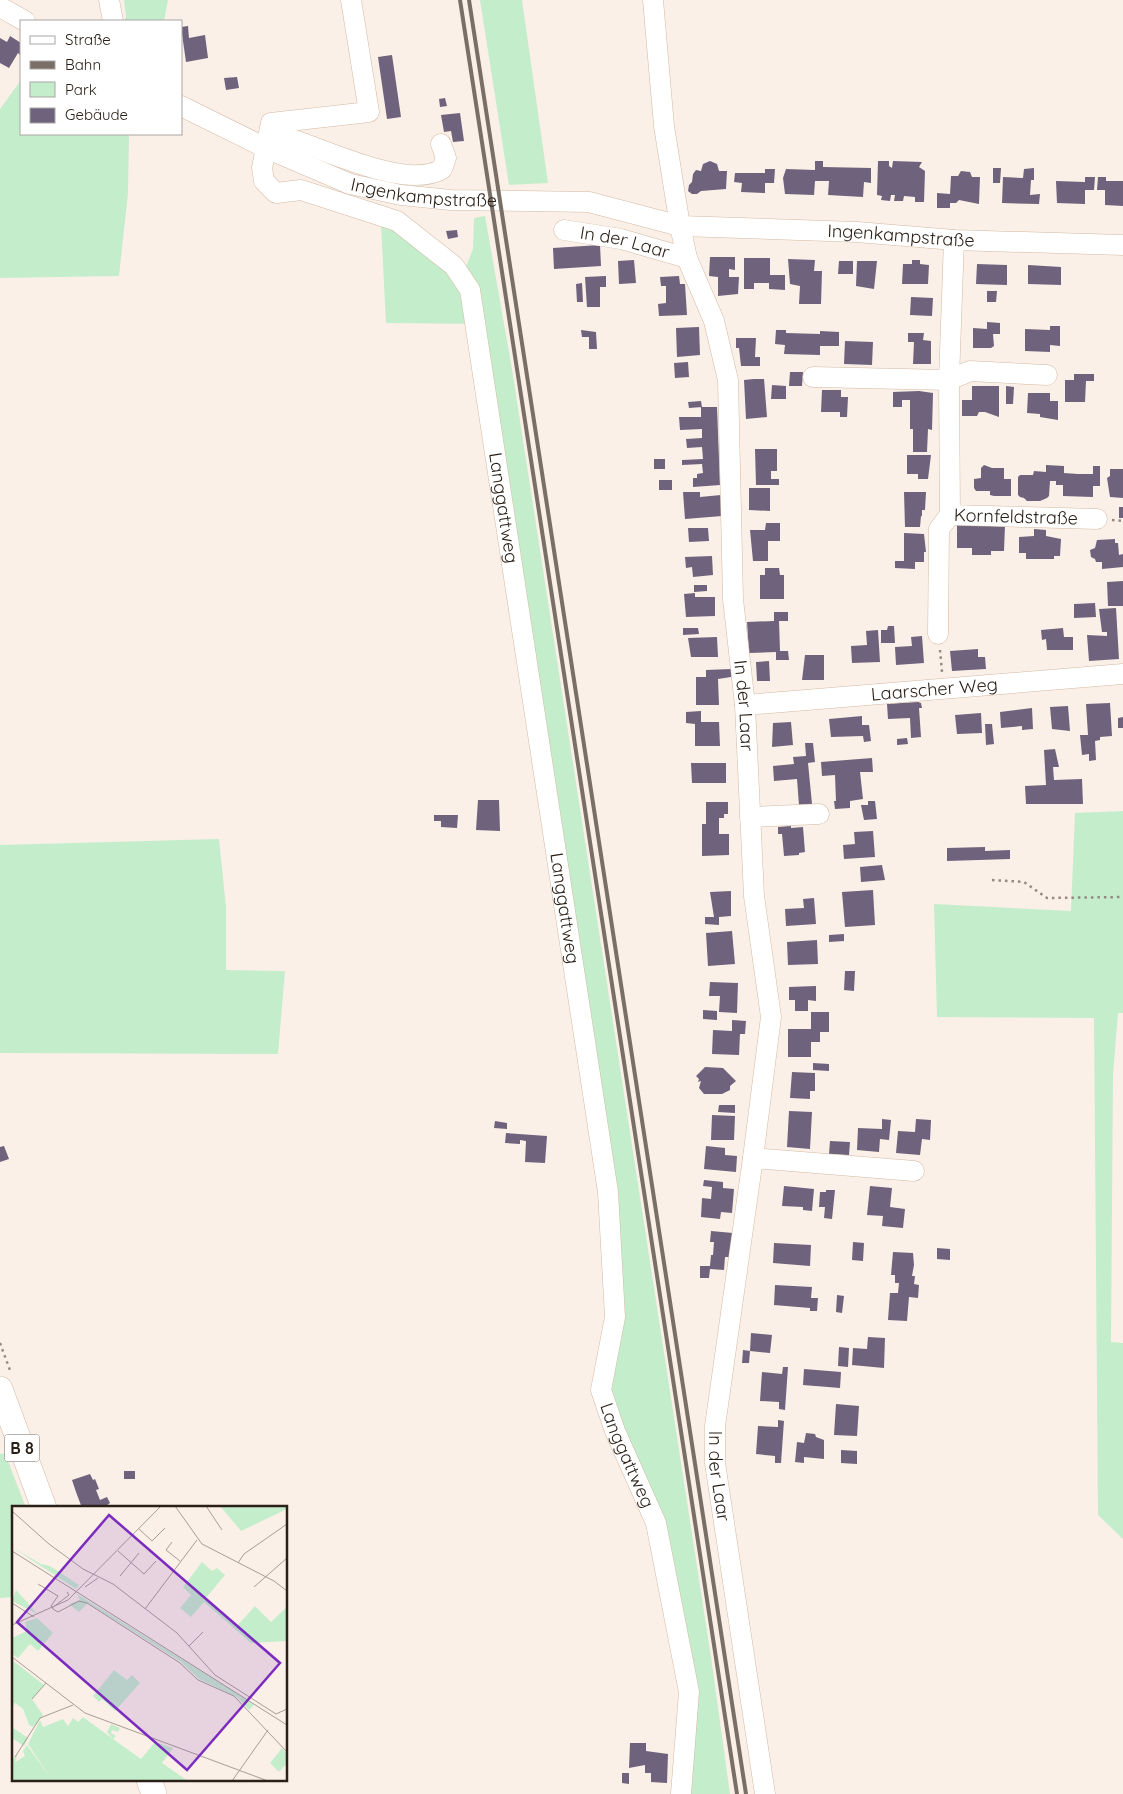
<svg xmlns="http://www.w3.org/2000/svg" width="1123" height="1794" font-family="Quicksand,sans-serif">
  <rect width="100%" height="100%" fill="#fbf0e7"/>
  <path fill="#c4edcc" d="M124,0H168L164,21H124L126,17Z
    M480,0H522L548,183L509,185Z
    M21,80V134H129L128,193L119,276L0,278V109Z
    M485,216L512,369L615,1035L711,1657L730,1794H688V1661L608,1388L622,1326L618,1197L591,1033L483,324L386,323L381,225H391L465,269L473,249L474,218Z
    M1123,811V1013H1118L1113,1075L1111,1342L1123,1343V1539L1098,1515L1094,1018L937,1017L934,904L1071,911L1075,813Z
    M219,839L226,907V970L285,971L278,1054L0,1053V845Z
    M5,1453L26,1508H14V1597L0,1598V1454Z"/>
  <path fill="#6e627c" d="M188,26L189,38L205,35L208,58L186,62L181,27Z
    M10,36L21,43V56L18,53L9,68L0,63V38L7,42Z
    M392,55L401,117L387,119L378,57Z
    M237,77L239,88L226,90L224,78Z
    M445,98L447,106L440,107L439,99Z
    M460,113L464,141L453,142L451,131L444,132L441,115Z
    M710,161L717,164L719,171H727L726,189L701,191L697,194H692L688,191L689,185L692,182L693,174L696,170L701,171L703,164Z
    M815,161H823V167L871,168V183L864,182L863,197L828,195L829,181H815L814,195L785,194L783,178L786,169L815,170Z
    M878,161H889V166L892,168L893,161L922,162L919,167L925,171L924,202H915V197L904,196L903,201H894L895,195H891L890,201L881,200L882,196L877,195Z
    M993,168H1001L1000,183H993Z
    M1034,168V180H1031L1030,195L1040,194L1039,204L1002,203L1003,177L1023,178L1024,169Z
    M765,169H775L774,183H765V193L741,192L742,183L734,182L735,173H765Z
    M961,171L970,172L972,177H980L979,204L959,200L956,203H950V208H937V193L950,194L951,176H958Z
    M1085,177H1095L1094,190H1085V204L1057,203L1056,181L1085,182Z
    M1098,177H1106V181H1123V206L1105,205V190H1097Z
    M457,230L458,237L448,239L446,231Z
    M600,245L601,266L554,269L553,248Z
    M710,257H735V270L729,269V277H739L738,294L718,296V277L709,276Z
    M744,258H770V275H785V290L769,289V283H754V289H744Z
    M788,259L815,260L814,271H822L821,304H799L800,286L790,284Z
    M634,260L636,283L619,284L618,261Z
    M912,260H920V264L929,265L928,284H902L903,264H912Z
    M839,261H853V274H838Z
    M857,261H877L874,289L856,286Z
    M977,264L1007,265V285L976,284Z
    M1028,265L1061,267V285L1028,284Z
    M606,276V287H600V307H587L585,277Z
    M679,276L680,284H685L687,315L659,316L658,304L666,303V286H661L660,277Z
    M582,283L583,302H577L576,284Z
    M987,291H997L996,302H987Z
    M911,297L933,298L932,316L910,315Z
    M987,322L1000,323V334H993L994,346L991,348H973V328L987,329Z
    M1050,326H1060V346L1050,345V352L1025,351V329L1050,330Z
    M699,327L700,355L677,357L676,328Z
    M581,330L596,332L597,349H589V337H582Z
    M776,330H786V333L820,334V331L839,332V346H820V355L784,354L785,345L775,344Z
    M908,333H924L923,340L931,341V364H913L914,342H908Z
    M736,338H756L755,357H760V366H741L739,348H736Z
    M845,341L873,342L872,365L844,364Z
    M688,362L689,377L675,378L674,363Z
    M790,372H803L802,386H789Z
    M1074,374H1094V381H1086L1085,402H1065V380H1074Z
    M754,379H764L767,417L746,419L744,380Z
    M772,385L786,386V399H771Z
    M972,386H999V417L985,412H979L977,416H962V400H972Z
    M1006,386L1014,387L1013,404H1006Z
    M822,390H841V397H848L847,417H840V412H821Z
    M919,391L933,393L932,430L928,429L927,452H913V429H910V400H902V407H893V392Z
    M1028,393H1050V401H1058V420L1040,417V414L1027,413Z
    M701,401L702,407L689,408L688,402Z
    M701,407H717L720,485L693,487V478H697V474L703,473L702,464L682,465V460L703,459L702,447L687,448L686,439L702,438V429L680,430L679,417H701Z
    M755,449H777V471H771V479H779V485H756Z
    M907,455H931L928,479H918V474H907Z
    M654,459H665V469H654Z
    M984,465L992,468H1004V479H1011V496H994L990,495V491H976L974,488V479L981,478V468Z
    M1046,465L1064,466V473L1078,474H1093V466H1100V486H1093V497L1063,496V485H1056V481H1050L1049,496L1047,498L1040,501H1027L1024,498L1020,497L1018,495V477L1020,475H1033L1034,471L1046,472Z
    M1110,469H1123V498L1110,497L1107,478L1110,476Z
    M659,480H672V490H659Z
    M749,488H770V511L749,510Z
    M683,492H700V497L721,495L722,516L685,519Z
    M904,492H926L925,510H922V516H921L920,527H905Z
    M1119,507H1123V518H1119Z
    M766,523H780V541H768V561H753L750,530H765Z
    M957,525H1005L1004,551H991V555H972V548H957Z
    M688,528H708L709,541L689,542Z
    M1034,529L1046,530V536L1061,539L1060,556H1054V559H1026V553H1019V537L1034,536Z
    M904,533L924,534L926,552H924V562H915V569L895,568V561H904Z
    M1115,539V543H1118L1119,555L1123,554V567L1102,569V562H1096L1095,559L1091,557L1090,550L1095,548L1097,540Z
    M712,556L713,575L693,577L692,567L686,568L685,557Z
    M765,568H779L780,575H784V599H760V575H765Z
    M1123,581V606H1108L1107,582Z
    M694,585H707V591L694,592Z
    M695,593V597H715V616L686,617L684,594Z
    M1095,603L1096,617L1074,618V604Z
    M1116,608L1119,659L1089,661L1087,635L1107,636V632H1102L1099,609Z
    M774,612H788V621H779L780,651H788L789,660H776V652L749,653L747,622L774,621Z
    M888,626H894L895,643H881V630H887Z
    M683,628H698L699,634L683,635Z
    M1063,628L1064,637H1073V650H1047L1046,639L1042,640L1041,630Z
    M878,630L880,662L852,663L851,646L867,645L866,631Z
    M922,636L924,663L896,665L895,647L912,646L911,637Z
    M717,637L718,657H691L688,638Z
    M978,649V657H985L986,669L952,671L950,651Z
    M805,655H824V680H802Z
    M769,661L770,681H757L756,662Z
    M731,669V677L718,679L719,705H696V677H706V670Z
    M918,702L921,703L922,708H919L921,737L911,738L910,718L888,719L887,704Z
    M1110,703L1112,736L1100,737V740L1095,741L1096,760L1089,761V754L1082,755L1080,735H1088L1086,704Z
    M1068,706L1070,731L1052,729L1050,707Z
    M1032,708L1033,729L1022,730V726L1001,728L1000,712Z
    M701,711V722H719L720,746H695V724L686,723V712Z
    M981,713L982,733L957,734L955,715Z
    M862,716V725H869L871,741L864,742L863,736L831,737L829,719Z
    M1123,717V728H1118V718Z
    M791,722L793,745L772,747L773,723Z
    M985,724H992L994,744L986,745Z
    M907,738L908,744L897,745V739Z
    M805,743H813L815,762L808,763L812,804L799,805L797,779L774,781L773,766L794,764L793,757L806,756Z
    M1055,749L1059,767H1053L1054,780L1082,779L1083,804H1026L1025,786L1046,785L1044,750Z
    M872,758L873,772H860L863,799L850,801V808L835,809L834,801H836L835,775L822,776L821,762Z
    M691,763H726V783H692Z
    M478,800H499L500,831L476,830Z
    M868,801H875L877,819L864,820L861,805H868Z
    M706,802H728V814H724V818H719V834H729V855L702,856V824H706Z
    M434,815H458L457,828L441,827V821H434Z
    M791,826V828L803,827L805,852L799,853V855L784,856L782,834H778V827Z
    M873,831L875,857L844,859L843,845L855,844L854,832Z
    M985,847V851L1010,850V859L947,861V848Z
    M882,865L885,880L861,882L860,867Z
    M873,890L875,925L845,927L842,892Z
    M731,891V916L719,917V925L705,924V917H714L710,892Z
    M814,898L816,924L786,926L785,909L804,908L803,899Z
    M732,931L735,964L708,966L706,933Z
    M844,934V941L829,942V935Z
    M817,940L818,964L788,965L787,942Z
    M845,971H855L854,991L844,990Z
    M710,982L738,983L737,1013L719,1012L720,996H709Z
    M816,986V1001L808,1000V1011H795V1000H789V987Z
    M703,1010L717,1011V1020L703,1019Z
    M811,1012H829V1032H820V1042H811V1057H788V1029H811Z
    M732,1020L746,1021L745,1034H740L739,1055L712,1054L713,1030L732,1031Z
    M813,1063L829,1064V1071L813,1070Z
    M705,1067L723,1068L736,1081L730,1086V1090L722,1094H704L699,1088L701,1081L698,1082L699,1079L696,1076Z
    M792,1072L815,1073V1091H810V1099L790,1098Z
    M719,1105H735V1113L718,1112Z
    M789,1111L812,1112L810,1149L787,1147Z
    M712,1115L735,1116L734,1140H711Z
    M882,1119L891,1120L889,1140L880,1139L879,1152L857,1150L858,1128L882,1129Z
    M916,1119L931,1120L930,1140L922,1139L920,1155L896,1153L898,1131L915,1132Z
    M495,1121L507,1123V1129L494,1128Z
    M506,1133L547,1136L545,1163L525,1162L526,1141L520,1140V1144L505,1143Z
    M830,1141L850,1142L849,1155L829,1154Z
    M4,1146L9,1159L0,1162V1147Z
    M706,1146L725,1148V1155L737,1156L736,1172L704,1169Z
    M704,1180L723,1182V1188L734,1189L732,1213L721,1212L720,1219L701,1217L702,1198L711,1199L712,1187L703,1186Z
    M784,1186L814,1189L812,1211L803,1210V1207L782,1206Z
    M870,1186L892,1188L890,1207L905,1209L903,1228L882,1226L883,1216L867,1215Z
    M826,1190H835L832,1219L824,1218L825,1207H819L820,1192H826Z
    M711,1231L733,1233L731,1257H725L724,1270L710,1269L709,1278H700V1266H710L711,1255H713L714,1242H710Z
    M853,1242L864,1243L863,1261L852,1260Z
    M774,1243L811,1245L810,1266L773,1263Z
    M937,1248L950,1249V1260L937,1259Z
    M893,1252L913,1253L914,1265L912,1276H915L914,1284L919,1285L918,1298L909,1297L907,1321L888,1320L890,1293H898L899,1283H895V1275H891Z
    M775,1285L812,1287L811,1298H818L817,1311H810V1308L774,1305Z
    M837,1295L844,1296L842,1313L836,1312Z
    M751,1333L772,1335L770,1353L750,1351L749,1363H742L743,1350L750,1351Z
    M868,1337L885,1338L884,1368L852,1365L853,1348L867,1349Z
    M839,1347L849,1348L848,1367L838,1366Z
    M783,1367H788L785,1410L779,1409V1402L760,1401L762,1372L782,1374Z
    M804,1369L841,1372L840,1388L803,1385Z
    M836,1404L859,1406L857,1436L834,1435Z
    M778,1420L784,1421L781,1463H775V1456L756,1454L758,1426L778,1427Z
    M806,1433L815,1434L816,1437L824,1440V1459L804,1457V1463L795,1462L797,1442L804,1443Z
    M841,1450L857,1451V1464L841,1463Z
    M124,1471H135V1479H124Z
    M90,1474L93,1480L95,1479L99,1489L96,1490L100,1500L107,1497L110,1503L103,1508H82L76,1492L72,1480Z
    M630,1743H646V1751L668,1754L667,1783L651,1782V1773H645V1765L629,1768Z
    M622,1773H629V1784L622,1783Z"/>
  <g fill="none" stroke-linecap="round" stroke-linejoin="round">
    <g stroke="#d3b9a3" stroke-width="21">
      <g id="minor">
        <path d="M109,0L113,21"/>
        <path id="s1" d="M351,0L369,112L271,123L262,168L264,181L276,193L301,190L397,221L454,266L470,290L608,1192L615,1317L601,1390L615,1431L656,1523L689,1692L681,1794"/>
        <path id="s2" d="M653,0L664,126L680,226L687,258L714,321L728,380L733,599L745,705L754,896L771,1017L753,1158L715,1426V1463L765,1794"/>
        <path d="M0,7L25,21"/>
        <path id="s3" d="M181,106L266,148L350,184L401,195L451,200L589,202L680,226L857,232L954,240L1123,245"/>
        <path d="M266,148L275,134C316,144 404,192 442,169L446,158L441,144"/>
        <path id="s4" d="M564,230L621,239L687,258"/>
        <path id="s5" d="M954,240L949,380L950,515L1097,519"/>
        <path d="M813,377L949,380L970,371L1047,375"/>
        <path d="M938,634L939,529L950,515"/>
        <path id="s6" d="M745,705L1123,674"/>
        <path d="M750,817L819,814"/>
        <path d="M753,1158L914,1171"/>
      </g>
    </g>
    <g stroke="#d3b9a3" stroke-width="26">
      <path id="major" d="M0,1389L44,1508
        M149,1780L154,1794"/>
    </g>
    <path stroke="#958a82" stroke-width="2.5" stroke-dasharray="2.5 4" stroke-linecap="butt" d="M1112,520L1123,521
      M940,650L942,672
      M992,880L1024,882L1047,898L1123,897
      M0,1343L11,1373"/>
    <use href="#minor" stroke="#fff" stroke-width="20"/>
    <use href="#major" stroke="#fff" stroke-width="25"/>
    <path stroke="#796f66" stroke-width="4" d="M460,0L737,1794
      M469,0L746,1794"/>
  </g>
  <g text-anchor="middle" stroke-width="5" stroke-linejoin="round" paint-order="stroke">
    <rect fill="#fff" stroke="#6a635d" stroke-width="1" x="4.5" y="1434.5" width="35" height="27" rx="4"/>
    <g font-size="16" font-weight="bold" fill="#2a2018">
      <text x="22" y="1454">B 8</text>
    </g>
    <g font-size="18" fill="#2a2018" stroke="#fff">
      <text dy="6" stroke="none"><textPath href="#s3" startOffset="261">Ingenkampstraße</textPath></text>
      <text dy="6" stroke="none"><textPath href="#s3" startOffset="742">Ingenkampstraße</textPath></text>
      <text dy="6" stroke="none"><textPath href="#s4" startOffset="62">In der Laar</textPath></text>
      <text dy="6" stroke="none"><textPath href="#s1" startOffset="736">Langgattweg</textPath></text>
      <text dy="6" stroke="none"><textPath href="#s5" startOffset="341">Kornfeldstraße</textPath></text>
      <text dy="6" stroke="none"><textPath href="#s6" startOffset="190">Laarscher Weg</textPath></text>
      <text dy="6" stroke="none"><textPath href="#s2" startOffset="716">In der Laar</textPath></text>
      <text dy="6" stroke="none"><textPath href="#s1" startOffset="1141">Langgattweg</textPath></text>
      <text dy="6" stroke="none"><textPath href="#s1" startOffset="1698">Langgattweg</textPath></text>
      <text dy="6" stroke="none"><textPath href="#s2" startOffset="1492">In der Laar</textPath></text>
    </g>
  </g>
  <g transform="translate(12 1506)">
    <rect width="275" height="275" fill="#fbf0e7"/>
    <path d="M208,0H275V3L229,25ZM0,41L29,58L38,60L67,79L64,83ZM190,56L200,65L205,62L213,69L193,93L199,99L224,121L243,100L259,116L275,101V135L239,137L192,96L179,111L168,102L179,89L171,81ZM4,84L15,96L25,108L0,95ZM65,88L221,185L242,199L237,204L225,191L187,173L169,156L76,97L67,106L57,98L68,94ZM25,112L41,127L26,145L18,138L6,152L0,148V132L15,125L13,116ZM0,154L32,179L20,193L31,209L21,221L17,219L11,203L3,197L0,202ZM102,164L115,174L120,169L128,177L103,205L90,193L87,196L81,190ZM71,211L101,233L95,226L99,218L108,222L106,226L100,224L99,227L104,230L101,233L129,253L143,236L161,242L150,257L176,275H0V254L6,247L3,256L13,250L11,245L15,239L39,273L16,238L28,214L31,221L51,213L56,220L61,212L66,216ZM0,221L16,232L12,240L0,232ZM270,242L275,248V257L267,266L258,257Z" fill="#c4edcc"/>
    <path fill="none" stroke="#a79d94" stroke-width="1" d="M163,0L190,38L262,75L275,85M194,0L210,24M0,5L37,38L71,63L101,78L165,127L203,169L264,208L275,203M127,23L140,35L153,22M160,36L154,44L168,55M0,45L275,219M106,45L132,68L144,55M226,57L232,48L275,18M108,70L127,47M26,78L46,90L39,100L41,103M73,81L86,72M242,81L275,52M0,97L22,111M40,102L57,89L55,86M41,103L46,106L67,95L75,97L168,157L186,174L222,190L275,246M133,103L185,34M0,119L56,94L149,0M177,140L191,126M0,151L73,207L256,275M20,193L34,177M3,251L28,212L61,199M220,275L256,224"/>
    <path fill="#7b2cbf" fill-opacity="0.15" stroke="#7b2cbf" stroke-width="2.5" d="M97,9L268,157L175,264L5,116Z"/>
    <rect width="275" height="275" fill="none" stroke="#2a2018" stroke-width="2.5"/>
  </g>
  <rect x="20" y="20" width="162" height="115" fill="#ffffff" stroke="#aaa6a3"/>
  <rect x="30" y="36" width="25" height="8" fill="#ffffff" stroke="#aaa6a3"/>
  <text x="65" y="45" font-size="15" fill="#2a2018">Straße</text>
  <rect x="30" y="61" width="25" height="8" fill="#796f66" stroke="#aaa6a3"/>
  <text x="65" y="70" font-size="15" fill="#2a2018">Bahn</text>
  <rect x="30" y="82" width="25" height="15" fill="#c4edcc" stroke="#aaa6a3"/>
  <text x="65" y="95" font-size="15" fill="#2a2018">Park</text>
  <rect x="30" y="108" width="25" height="15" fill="#6e627c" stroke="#aaa6a3"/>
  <text x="65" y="120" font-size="15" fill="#2a2018">Gebäude</text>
</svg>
